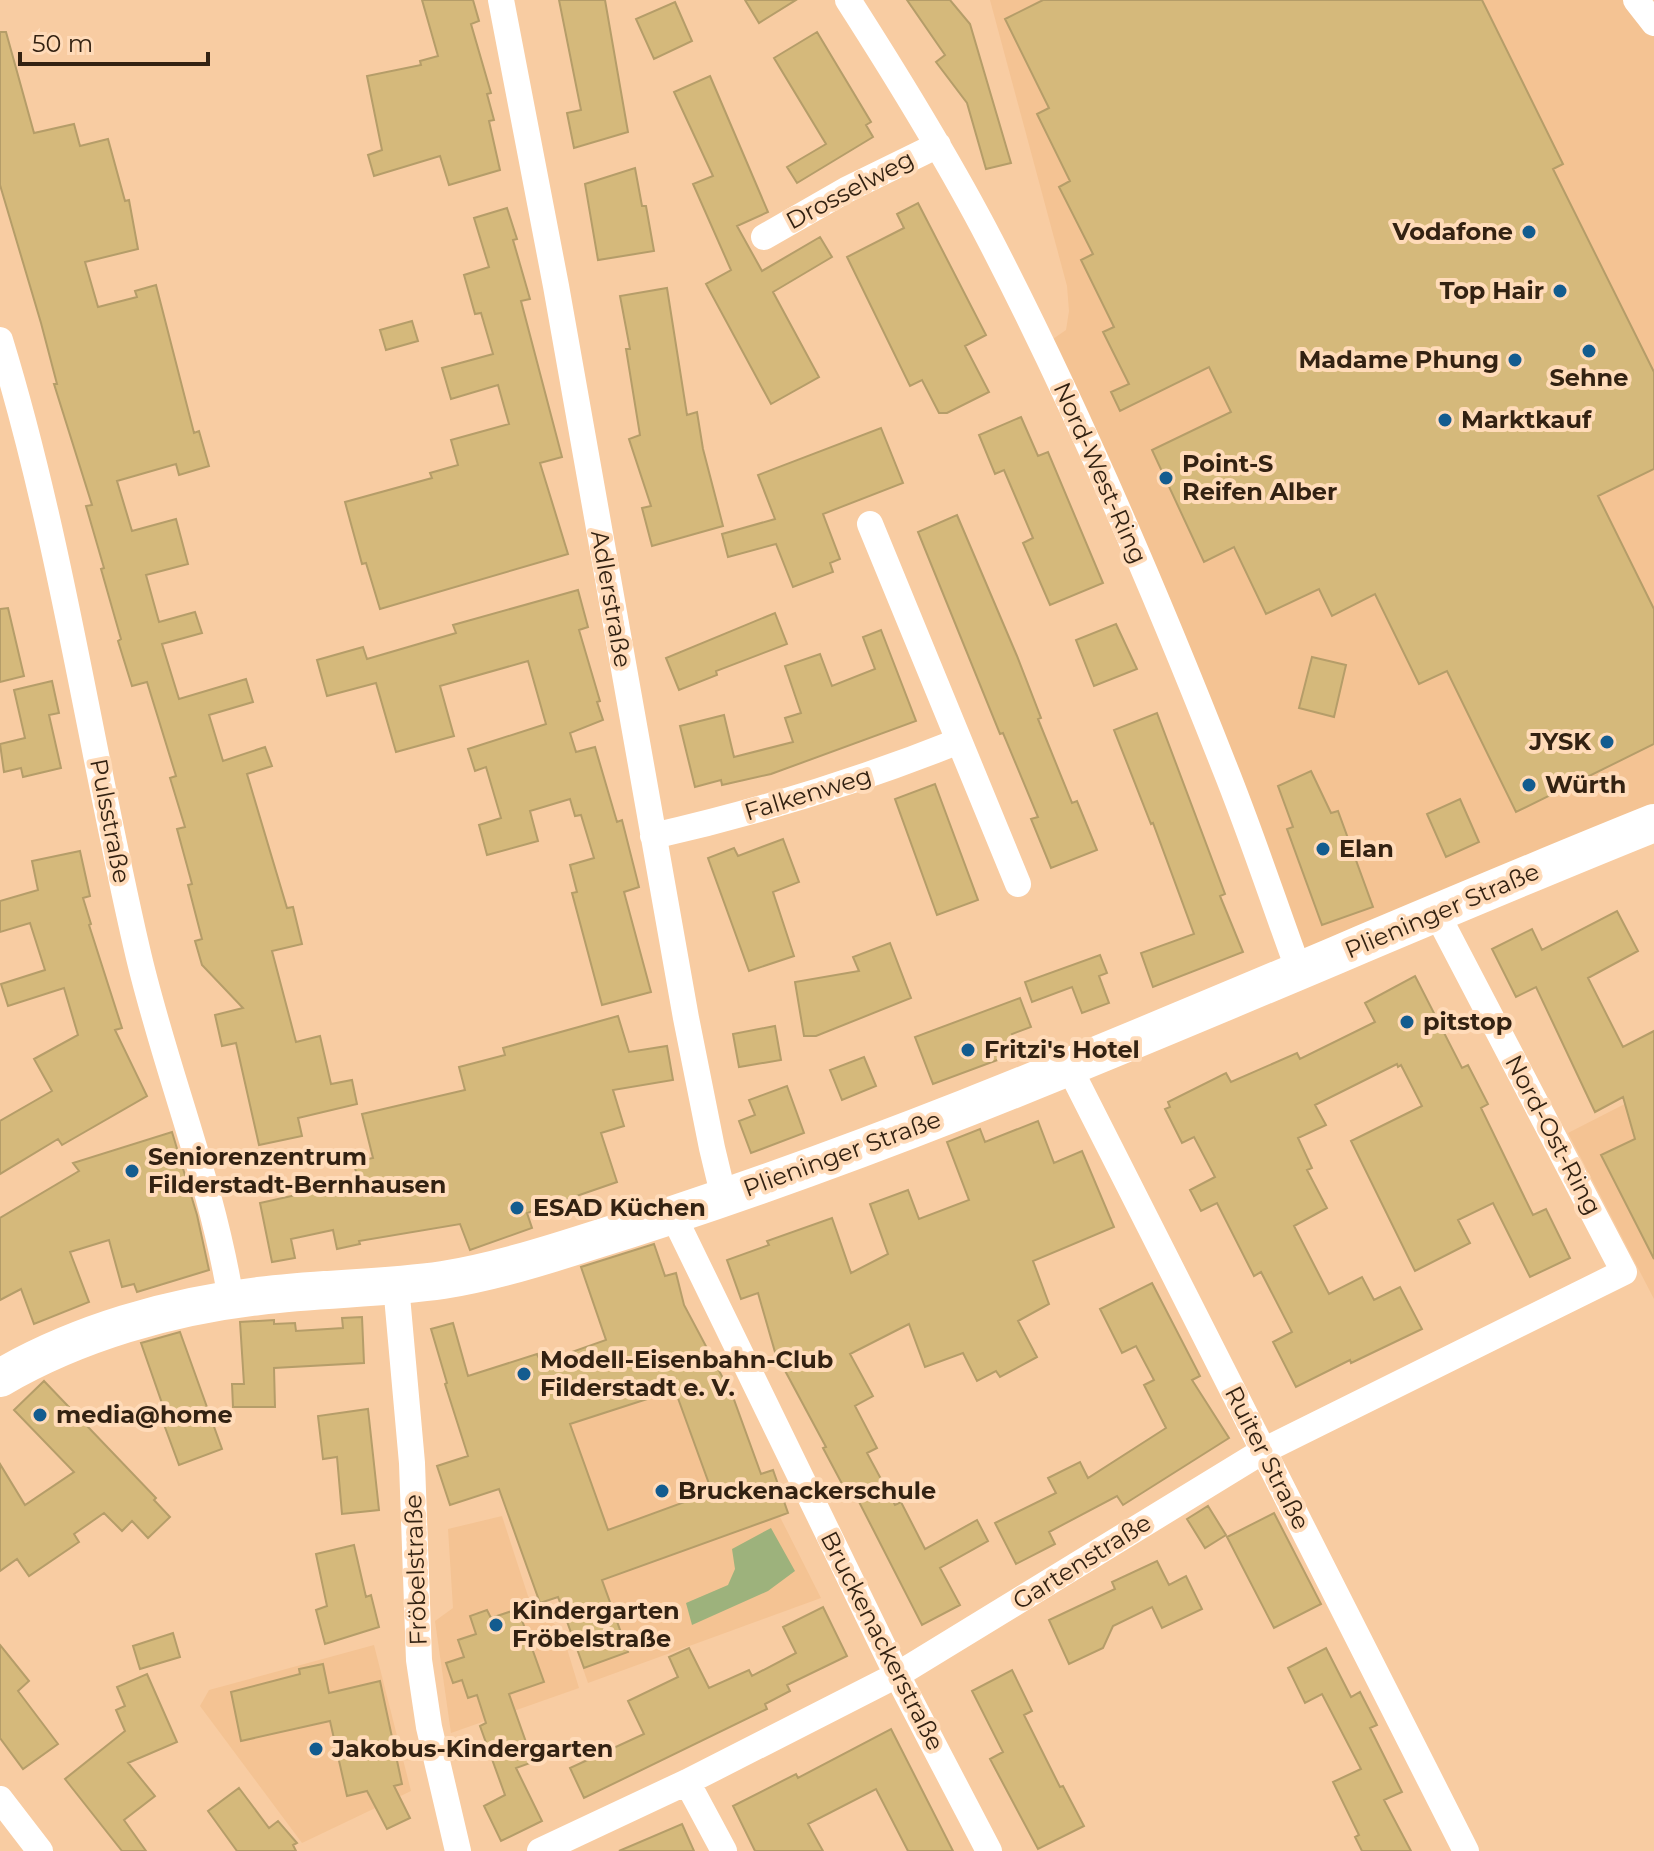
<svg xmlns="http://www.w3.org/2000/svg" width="1654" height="1851" font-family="Montserrat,sans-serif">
  <rect width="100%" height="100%" fill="#f8cca2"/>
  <path fill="#f4c393" d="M990,0H1636L1654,23V823L1299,971L1053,339L1066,330L1069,311L1067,286Z
    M1654,1089V1299L1568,1133Z
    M687,1311L733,1396L760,1473L773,1470L788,1513L780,1517L821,1598L588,1683L558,1597L540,1603L511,1521L522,1433Z
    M502,1516L528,1596L536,1610L561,1629L579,1688L451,1733L435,1621L453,1608L448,1529Z
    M374,1645L411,1791L302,1843L200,1706L209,1690Z"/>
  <path fill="#9db27c" d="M771,1528L795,1571L768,1591L692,1625L686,1603L728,1585L735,1569L732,1549Z"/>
  <path fill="#d5b97b" stroke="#b59d69" stroke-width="2" fill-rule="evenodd" d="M422,0H473L479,21L471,24L491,93L487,94L494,120L489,121L500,170L449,185L440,156L374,176L368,155L382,150L367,76L421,65L420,61L438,56Z
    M559,0H605L628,132L574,148L567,113L581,110Z
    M745,0H796L759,23Z
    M907,0H950L970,24L1011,163L986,169L967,103L936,62L945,55Z
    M1043,0H1482L1563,164L1553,169L1654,372V469L1598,496L1654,609V744L1516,812L1447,671L1419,684L1375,594L1332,616L1319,589L1266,614L1234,547L1204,562L1152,450L1231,412L1209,367L1120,411L1111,392L1129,384L1103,332L1114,327L1081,260L1093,254L1059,187L1070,181L1037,114L1049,108L1005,19Z
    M675,2L692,41L654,59L636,19Z
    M0,32H6L34,133L74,124L80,146L108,139L125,201L129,200L138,249L85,262L98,307L137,297L135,291L156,285L194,433L199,431L209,466L179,475L176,464L117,481L132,531L176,519L188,564L146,575L159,622L195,612L202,633L162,644L179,699L246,679L253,702L209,715L223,761L265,747L272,766L247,774L287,908L293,907L302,944L272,951L296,1042L320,1036L331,1084L352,1080L357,1104L298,1118L302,1136L259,1145L236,1043L222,1046L215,1015L243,1008L202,965L195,941L202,939L188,885L192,884L177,829L185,827L170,778L176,776L147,682L132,686L118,641L121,639L101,569L104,568L86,506L92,505L54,384H57L41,323L0,185Z
    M817,32L871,122L866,125L873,137L797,183L787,167L826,144L774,58Z
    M710,76L768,212L737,226L762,271L820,237L832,257L773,292L819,377L771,404L706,284L731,270L693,184L713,176L674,92Z
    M635,168L642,206H646L654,251L598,260L585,184Z
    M918,203L986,335L965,346L989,392L947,413H939L922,380L910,386L847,257L904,228L897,214Z
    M507,208L517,239L513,240L530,299L521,301L562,457L540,463L568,554L380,609L366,563L362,564L345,502L432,478L430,473L458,465L451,440L509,424L498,385L451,399L442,368L493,354L481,313L475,314L464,275L489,267L474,218Z
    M667,288L687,415L697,412L703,449L723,526L652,546L642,508L651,506L629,439L640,435L626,349H630L620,296Z
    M412,321L418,341L386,350L380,330Z
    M1021,417L1038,456L1048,452L1103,583L1050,605L1023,543L1033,538L1004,470L995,474L979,435Z
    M881,428L903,483L823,514L840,559L830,563L833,572L793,587L776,544L728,557L722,534L775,519L758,475Z
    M957,515L1017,656L1041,718L1038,719L1072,803L1077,801L1097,850L1051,868L1031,819L1038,817L1003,733L1000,734L918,532Z
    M578,590L588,627L579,630L600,701L597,702L603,720L570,733L576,752L595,747L617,822L622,820L639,887L624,892L651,992L602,1005L572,893L577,892L570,865L594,858L581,815L575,816L570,799L530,811L538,841L487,855L479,825L501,818L486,767L475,771L468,749L546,724L528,661L440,686L454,736L396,752L376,683L327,696L317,660L363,647L367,659L456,633L453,625Z
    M8,608L24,676L0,682V609Z
    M775,613L787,644L716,671L717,675L679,690L666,658Z
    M1116,624L1137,669L1094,686L1076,640Z
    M881,630L916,721L771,774L722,785L721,780L695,787L680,726L724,715L734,757L793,742L785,718L801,713L785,666L820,654L832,686L875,669L863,637Z
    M1312,657L1346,665L1334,717L1299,708Z
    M52,681L59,713L49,715L61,768L23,777L21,768L4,772L0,744L25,738L14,690Z
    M1157,713L1225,894L1220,896L1243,952L1153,987L1141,953L1194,934L1153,823L1151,824L1114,730Z
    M1311,771L1331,813L1338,811L1373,907L1322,925L1287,829L1293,827L1278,786Z
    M935,784L978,900L937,915L895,799Z
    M1460,799L1479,842L1446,857L1427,814Z
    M783,839L799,882L773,892L794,956L749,971L708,858L734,848L738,856Z
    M80,851L90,896L83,898L91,924L89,925L122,1028L115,1030L147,1096L62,1145L58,1139L0,1174V1121L52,1091L34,1059L78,1035L64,988L8,1006L1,984L45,970L30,923L0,932V901L38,890L32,861Z
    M1617,911L1638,951L1588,978L1623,1047L1654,1031V1259L1601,1155L1635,1139L1623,1097L1595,1112L1536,987L1516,997L1492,949L1532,929L1542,950Z
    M890,943L911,998L816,1036H804L795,982L859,971L853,957Z
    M1100,955L1107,973L1099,976L1109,1003L1082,1013L1072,987L1032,1002L1025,982Z
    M1415,976L1462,1068L1468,1065L1488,1104L1481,1108L1533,1215L1546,1209L1570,1258L1530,1277L1493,1203L1458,1220L1470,1243L1415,1271L1351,1141L1422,1106L1401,1065L1398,1067L1397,1064L1315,1105L1326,1125L1298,1138L1312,1168L1307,1170L1327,1208L1294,1226L1329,1294L1362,1277L1374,1300L1400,1287L1422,1329L1351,1363L1350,1360L1296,1387L1273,1342L1292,1332L1261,1272L1254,1276L1217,1203L1201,1211L1190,1190L1215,1177L1194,1137L1182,1143L1165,1109L1170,1107L1168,1102L1226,1073L1231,1082L1297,1053L1300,1059L1375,1022L1365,1003Z
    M1020,998L1031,1027L1012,1034L1019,1052L933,1084L915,1037Z
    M618,1016L629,1052L667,1046L673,1080L613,1090L624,1126L601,1133L617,1182L527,1213L532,1228L470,1250L460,1224L359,1241L360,1244L337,1249L333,1230L291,1239L295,1258L272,1262L260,1203L359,1181L353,1162L373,1158L362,1114L465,1090L459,1067L505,1055L503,1048Z
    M775,1026L781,1060L739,1067L733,1034Z
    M864,1057L876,1086L842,1100L830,1070Z
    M787,1086L804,1133L751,1153L739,1121L755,1115L749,1100Z
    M1038,1121L1054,1163L1082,1151L1114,1227L1033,1261L1049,1304L1018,1321L1037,1357L1000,1377L996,1371L977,1381L963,1353L925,1367L909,1324L850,1354L873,1396L855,1406L877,1448L867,1453L895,1505L901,1502L925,1549L977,1520L988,1541L940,1568L960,1605L922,1625L855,1494L849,1497L823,1448L826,1447L775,1352L758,1293L741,1299L727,1260L769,1245L767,1241L832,1218L851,1273L888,1254L870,1204L908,1190L919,1219L969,1200L947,1142L980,1129L985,1142Z
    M172,1132L197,1215L209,1270L137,1292L134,1284L122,1287L109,1240L70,1252L89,1302L34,1324L21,1289L0,1300V1218L79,1171L73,1163Z
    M654,1244L665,1276L676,1273L684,1305L733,1397L761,1474L773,1470L788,1513L602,1580L628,1652L584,1668L558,1597L540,1603L499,1489L450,1505L437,1466L468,1456L445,1384L447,1383L431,1329L453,1323L468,1376L537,1354L541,1363L606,1340L581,1267ZM675,1390L712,1492L608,1530L570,1424Z
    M1152,1283L1200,1376L1192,1380L1229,1438L1123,1505L1117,1496L1049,1532L1055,1544L1016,1564L995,1523L1056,1493L1048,1478L1080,1462L1088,1478L1166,1428L1144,1385L1154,1380L1136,1346L1122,1353L1100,1309Z
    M362,1317L364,1363L274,1368L275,1407H233L232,1384H244L240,1322L274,1320V1324L295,1323L296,1331L343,1328L342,1318Z
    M180,1332L222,1449L179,1465L159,1411L164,1409L141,1343Z
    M44,1381L156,1498L154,1500L170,1517L148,1538L132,1521L122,1531L104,1513L74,1534L79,1542L29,1576L17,1559L0,1571V1464L25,1505L74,1472L14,1410Z
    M368,1409L379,1510L342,1514L337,1457L323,1459L318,1416Z
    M1208,1506L1226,1535L1205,1548L1187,1519Z
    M1274,1513L1321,1604L1274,1628L1227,1537Z
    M354,1545L366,1597L371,1595L379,1627L325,1644L316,1610L327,1606L316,1554Z
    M1157,1561L1169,1585L1186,1576L1202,1609L1162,1628L1152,1607L1113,1626L1103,1648L1069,1664L1049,1620L1115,1589L1112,1582Z
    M823,1607L847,1656L787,1685L790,1691L765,1704L767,1709L584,1798L570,1768L644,1734L628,1701L678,1677L669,1657L689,1648L709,1688L749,1670L752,1676L796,1653L783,1627Z
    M518,1609L544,1682L509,1694L533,1762L516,1768L542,1821L501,1841L484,1806L505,1795L480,1726L486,1723L477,1695L468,1698L462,1680L453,1683L446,1663L464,1657L458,1640L476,1634L470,1616L487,1610L491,1618Z
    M173,1633L180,1657L140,1669L133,1646Z
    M0,1645L29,1681L18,1691L58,1744L23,1769L0,1738Z
    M1326,1648L1351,1697L1360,1692L1377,1725L1370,1728L1402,1792L1384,1800L1411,1851H1362L1355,1837L1359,1835L1333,1782L1361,1769L1322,1694L1305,1703L1288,1668Z
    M323,1664L329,1693L380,1681L402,1784L394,1786L410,1818L387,1829L367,1791L347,1796L330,1721L241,1741L231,1692L300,1674L299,1669Z
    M1012,1670L1032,1711L1024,1715L1060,1787L1063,1786L1084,1826L1038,1849L990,1759L1003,1752L972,1691Z
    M147,1674L177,1742L128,1763L155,1796L124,1820L146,1851H122L65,1779L125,1731L116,1710L125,1706L117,1687Z
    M891,1729L953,1851H908L876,1789L808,1824L823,1851H755L733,1806L796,1774L798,1778Z
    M239,1788L269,1828L278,1821L297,1843L293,1845L296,1851H237L208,1811Z
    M682,1824L694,1851H619Z"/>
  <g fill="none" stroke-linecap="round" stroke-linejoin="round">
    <path stroke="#fff" stroke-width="26" d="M501,0L556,286L686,1018L712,1148L724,1198
      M848,0C898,78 947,157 990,240C1078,410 1154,588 1224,766C1251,833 1274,903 1299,971
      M1636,0L1654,23
      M764,237L846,190L938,145
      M0,340C61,539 90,747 137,949C164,1067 212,1180 231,1300
      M870,524L1018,884
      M653,836C759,812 859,781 959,741
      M1068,1065L1466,1851
      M673,1215L897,1675L989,1851
      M396,1285L412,1463L419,1660L429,1727L458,1851
      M687,1782L724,1851
      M0,1799L40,1851
      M540,1851L687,1782L897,1675L1263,1451L1624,1272L1437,914"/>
    <path stroke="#fff" stroke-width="38" d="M0,1378C77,1333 171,1306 259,1296C320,1288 382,1289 443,1280C492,1272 541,1257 588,1242C953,1130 1300,965 1654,823"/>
  </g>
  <g fill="#135c8f" stroke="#ffdbb9" stroke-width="3">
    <circle cx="1529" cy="232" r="8"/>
    <circle cx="1560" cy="291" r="8"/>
    <circle cx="1589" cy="351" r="8"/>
    <circle cx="1515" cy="360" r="8"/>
    <circle cx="1445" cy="420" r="8"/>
    <circle cx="1166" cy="478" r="8"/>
    <circle cx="1607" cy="742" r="8"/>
    <circle cx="1529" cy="785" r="8"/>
    <circle cx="1323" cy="849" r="8"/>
    <circle cx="1407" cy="1022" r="8"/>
    <circle cx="968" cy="1050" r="8"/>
    <circle cx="132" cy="1171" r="8"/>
    <circle cx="517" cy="1208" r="8"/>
    <circle cx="524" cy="1374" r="8"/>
    <circle cx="40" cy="1415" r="8"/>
    <circle cx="662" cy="1491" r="8"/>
    <circle cx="496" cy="1625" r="8"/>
    <circle cx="316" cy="1749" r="8"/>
  </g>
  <g text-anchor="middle" stroke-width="8" stroke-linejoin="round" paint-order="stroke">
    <g font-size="24" fill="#332212" stroke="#ffdbb9">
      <text transform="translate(850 190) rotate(-28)" y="8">Drosselweg</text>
      <text transform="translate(1100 473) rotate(66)" y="8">Nord-West-Ring</text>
      <text transform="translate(611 599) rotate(80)" y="8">Adlerstraße</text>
      <text transform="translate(808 794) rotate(-17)" y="8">Falkenweg</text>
      <text transform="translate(110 821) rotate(79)" y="8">Pulsstraße</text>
      <text transform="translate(1442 911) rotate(-23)" y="8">Plieninger Straße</text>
      <text transform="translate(1553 1135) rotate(62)" y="8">Nord-Ost-Ring</text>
      <text transform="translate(842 1154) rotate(-20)" y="8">Plieninger Straße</text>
      <text transform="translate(1267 1458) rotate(63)" y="8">Ruiter Straße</text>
      <text transform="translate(1082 1562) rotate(-32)" y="8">Gartenstraße</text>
      <text transform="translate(416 1570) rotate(-92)" y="8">Fröbelstraße</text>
      <text transform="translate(882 1641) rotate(63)" y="8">Bruckenackerstraße</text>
    </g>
    <g font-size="24" font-weight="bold" fill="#332212" stroke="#ffdbb9" text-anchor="start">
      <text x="1513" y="240" text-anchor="end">Vodafone</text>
      <text x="1544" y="299" text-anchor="end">Top Hair</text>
      <text x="1499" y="368" text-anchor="end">Madame Phung</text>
      <text x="1589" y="386" text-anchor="middle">Sehne</text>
      <text x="1461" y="428">Marktkauf</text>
      <text x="1182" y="472">Point-S<tspan x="1182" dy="28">Reifen Alber</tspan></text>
      <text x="1591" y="750" text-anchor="end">JYSK</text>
      <text x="1545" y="793">Würth</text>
      <text x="1339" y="857">Elan</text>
      <text x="1423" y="1030">pitstop</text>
      <text x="984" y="1058">Fritzi's Hotel</text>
      <text x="148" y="1165">Seniorenzentrum<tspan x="148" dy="28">Filderstadt-Bernhausen</tspan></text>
      <text x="533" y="1216">ESAD Küchen</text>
      <text x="540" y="1368">Modell-Eisenbahn-Club<tspan x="540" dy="28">Filderstadt e. V.</tspan></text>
      <text x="56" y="1423">media@home</text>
      <text x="678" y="1499">Bruckenackerschule</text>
      <text x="512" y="1619">Kindergarten<tspan x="512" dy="28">Fröbelstraße</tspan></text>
      <text x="332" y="1757">Jakobus-Kindergarten</text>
    </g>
  </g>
  <path d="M20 52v12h188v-12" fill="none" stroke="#332212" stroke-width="4"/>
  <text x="32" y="52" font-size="24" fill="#332212" stroke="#ffdbb9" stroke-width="6" paint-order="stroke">50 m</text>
</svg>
